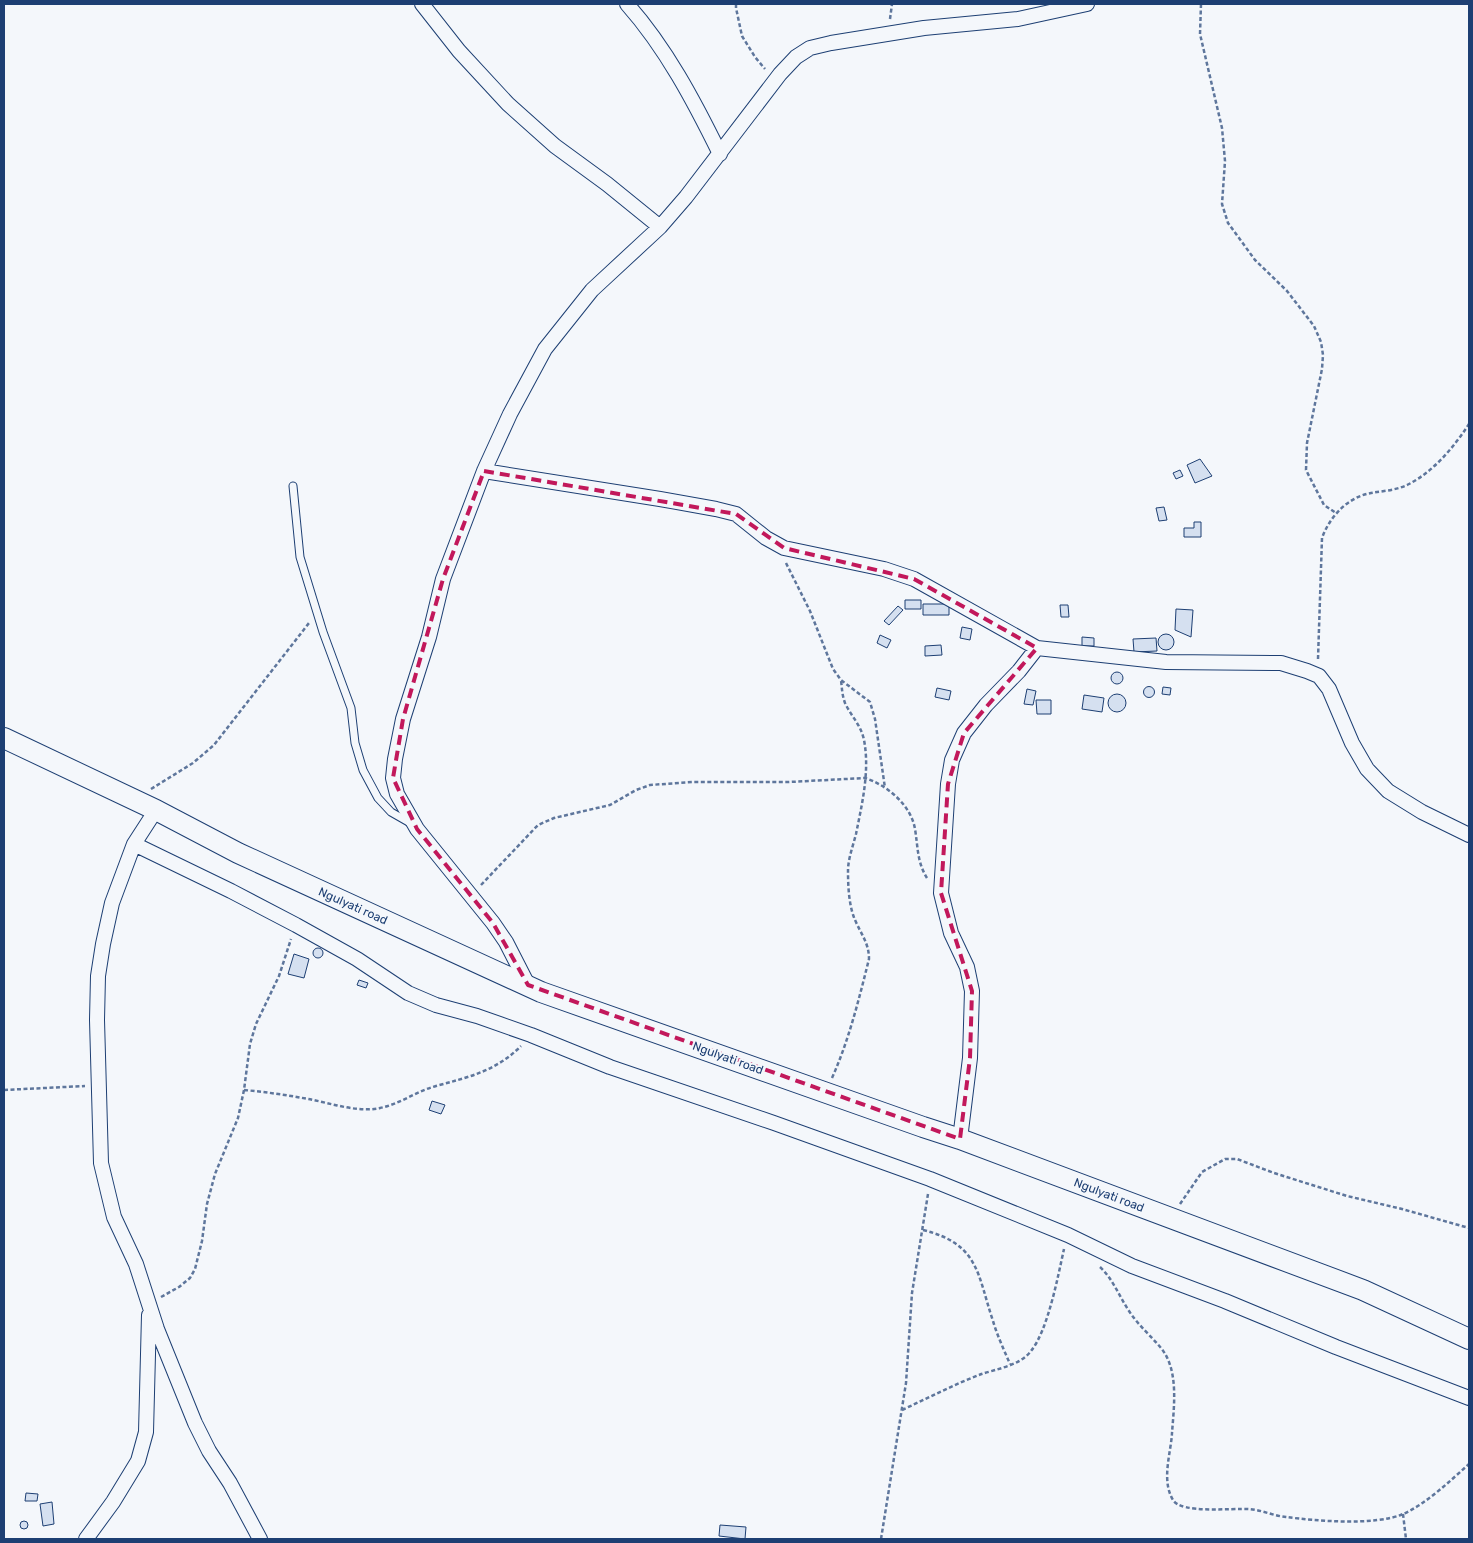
<svg xmlns="http://www.w3.org/2000/svg" width="1473" height="1543" font-family="Rubik,sans-serif">
  <rect width="100%" height="100%" fill="#f4f7fb"/>
  <path fill="#d5e0f0" stroke="#1d3f73" d="M1200,459L1212,476L1195,483L1187,465Z
    M1180,470L1183,476L1176,479L1173,473Z
    M1164,507L1167,520L1159,521L1156,508Z
    M1194,522H1201V537H1184V528H1194Z
    M905,600H921V609H905Z
    M923,604H949V615H923Z
    M1060,605H1068L1069,617H1061Z
    M898,606L903,610L889,625L884,621Z
    M1176,609L1193,610L1191,637L1175,630Z
    M962,627L972,629L970,640L960,638Z
    M1158 642a8 8 0 1 1 16 0a8 8 0 1 1-16 0Z
    M880,635L891,640L887,648L877,643Z
    M1082,637L1094,638V646H1082Z
    M1156,638L1157,651L1134,652L1133,639Z
    M941,645L942,655L925,656V646Z
    M1111 678a6 6 0 1 1 12 0a6 6 0 1 1-12 0Z
    M1143.5 692a5.5 5.5 0 1 1 11 0a5.5 5.5 0 1 1-11 0Z
    M1163,687L1171,688L1170,695L1162,694Z
    M937,688L951,691L949,700L935,697Z
    M1027,689L1036,691L1033,705L1024,704Z
    M1108 703a9 9 0 1 1 18 0a9 9 0 1 1-18 0Z
    M1084,695L1104,698L1102,712L1082,709Z
    M1036,700H1051V714H1037Z
    M313 953a5 5 0 1 1 10 0a5 5 0 1 1-10 0Z
    M294,954L309,959L304,978L288,974Z
    M359,980L368,983L366,988L357,985Z
    M432,1101L445,1105L441,1114L429,1110Z
    M26,1493L38,1494L37,1501H25Z
    M52,1502L54,1524L43,1526L40,1504Z
    M20 1525a4 4 0 1 1 8 0a4 4 0 1 1-8 0Z
    M720,1525L746,1527L745,1539L719,1536Z"/>
  <g fill="none" stroke-linecap="round" stroke-linejoin="round">
    <g stroke="#1d3f73" stroke-width="9">
      <path id="lane" d="M293,486L300,557L323,632L351,708L355,743L363,770L378,798L391,812L412,824"/>
    </g>
    <g stroke="#1d3f73" stroke-width="16">
      <path id="street" d="M422,4L459,51L508,104L555,146L607,184L660,227
        M627,4C666,48 694,101 720,154
        M484,471L660,499L716,509L736,514L766,538L784,548L884,569L914,579L1037,648L1166,662L1281,663L1307,671L1319,676L1329,689L1352,743L1367,769L1388,791L1422,812L1469,835
        M156,810L134,844L112,903L103,944L98,976L97,1020L101,1163L114,1217L136,1264L157,1329L195,1423L209,1451L230,1483L260,1539
        M134,844L231,891L296,925L357,959L408,993L436,1005L477,1016L531,1035L610,1067L774,1123L930,1179L1068,1235L1132,1266L1225,1301L1336,1347L1469,1398
        M528,985L506,942L493,923L417,829L397,794L393,778L395,759L403,719L429,637L443,579L484,471L510,414L545,349L592,290L660,227L686,197L780,74L796,57L810,48L831,43L924,28L1018,19L1087,4
        M960,1139L970,1058L972,991L967,967L951,933L941,893L948,784L952,760L964,733L986,705L1019,671L1037,648
        M86,1539L113,1502L138,1461L146,1432L149,1315"/>
    </g>
    <g stroke="#1d3f73" stroke-width="22">
      <path id="secondary" d="M4,738L156,810L238,853L541,992L923,1127L960,1139L1363,1290L1469,1339"/>
    </g>
    <path stroke="#5e769c" stroke-width="2.5" stroke-dasharray="4 2.5" stroke-linecap="butt" d="M736,4V8L742,36L755,57L765,69
      M1201,4L1200,34L1222,128L1225,161L1222,204L1228,223L1255,260L1287,291L1314,326L1321,342L1323,355L1322,369L1307,443L1306,470L1324,505L1336,513
      M890,19L892,4
      M786,563L810,611L833,669L841,680L870,702L875,719L885,788
      M1318,659L1322,538C1330,516 1348,497 1371,493C1383,491 1398,490 1409,484C1434,471 1454,447 1469,424
      M151,789L193,763L214,745L309,623
      M481,885L538,825L554,818L610,805L636,790L650,785L693,782H789L865,778C887,785 911,805 915,829C918,847 917,862 927,878
      M832,1078C849,1040 859,999 869,959C869,943 861,934 855,920C849,906 848,887 848,871C848,859 853,846 856,834C862,804 870,771 864,740C861,725 851,716 845,703C842,695 842,688 841,680
      M4,1090L85,1086
      M244,1090C266,1092 287,1095 308,1099C331,1103 357,1113 380,1108C400,1104 417,1091 436,1086C469,1077 496,1071 521,1046
      M1180,1204L1202,1172L1225,1159H1237L1274,1173L1347,1196L1402,1209L1469,1228
      M923,1230C979,1244 977,1273 993,1321C997,1335 1004,1350 1010,1364
      M1100,1267C1113,1279 1119,1296 1129,1311C1138,1325 1151,1336 1161,1348C1179,1370 1174,1406 1172,1433C1171,1453 1161,1480 1173,1500C1181,1514 1233,1508 1249,1509C1262,1510 1274,1516 1286,1517C1316,1521 1375,1526 1403,1514C1426,1504 1450,1481 1469,1464
      M161,1297L179,1287L190,1278L195,1269L202,1241L207,1204L215,1174L238,1118L244,1090L250,1044L256,1024L279,976L291,939
      M902,1410C928,1398 953,1385 979,1375C995,1369 1020,1366 1031,1351C1048,1330 1058,1276 1064,1249
      M1403,1514L1406,1539
      M881,1539L906,1383L912,1293L928,1194"/>
    <use href="#lane" stroke="#f4f7fb" stroke-width="7"/>
    <use href="#street" stroke="#f4f7fb" stroke-width="14"/>
    <use href="#secondary" stroke="#f4f7fb" stroke-width="20"/>
  </g>
  <path fill="none" stroke="#c2185b" stroke-width="4" stroke-dasharray="10 6" stroke-linejoin="round" d="M484,471L736,514L784,548L914,579L1037,648L964,733L948,784L941,893L972,991L970,1058L960,1139L528,985L493,923L417,829L393,778L403,719L443,579Z"/>
  <g text-anchor="middle" stroke-width="4" stroke-linejoin="round" paint-order="stroke">
    <g font-size="12" fill="#1d3f73" stroke="#f4f7fb">
      <text transform="translate(353 906) rotate(24)" y="4">Ngulyati road</text>
      <text transform="translate(728 1058) rotate(20)" y="4">Ngulyati road</text>
      <text transform="translate(1109 1195) rotate(21)" y="4">Ngulyati road</text>
    </g>
  </g>
  <rect width="1473" height="1543" fill="none" stroke="#1d3f73" stroke-width="10"/>
</svg>
